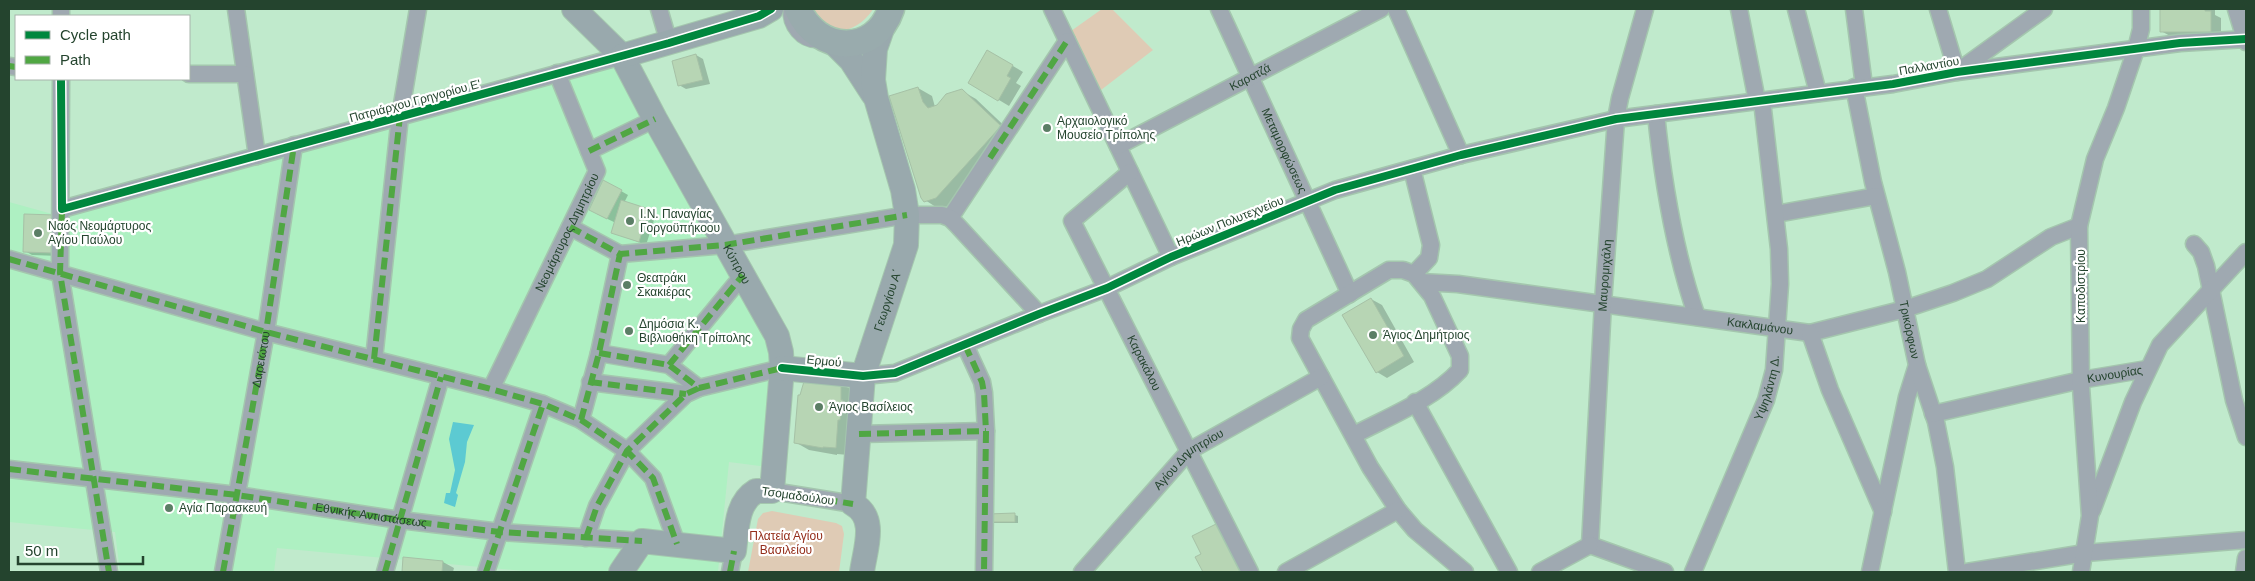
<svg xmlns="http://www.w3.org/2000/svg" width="2255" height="581" font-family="Arial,sans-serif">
  <rect width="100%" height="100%" fill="#c0eacc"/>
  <path fill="#aef0c2" d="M619,66L777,344L769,467L729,462L718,572H535L277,548L274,572H120L115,532L9,522V202L56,215Z"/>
  <path fill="#dfcbb5" d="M807,9H873C866,21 848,35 832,29C824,25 814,15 807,9Z
    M1102,9H1112L1153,50L1101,90L1071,31Z
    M772,511L836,523L842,526L844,534L839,572H748L758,519L763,513Z"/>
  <path fill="#5ccad2" d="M453,422L474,425L467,442L465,462L456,493L458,495L455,507L444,503L446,493H450L455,470L449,439Z"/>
  <path fill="#0003" d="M2161,9H2215V15L2221,18V37H2172L2161,31Z
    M988,51L1023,72L1016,83L1021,86L1009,106L969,82Z
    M696,55L703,59L710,84L686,89L679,85Z
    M918,88L932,96L935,107L962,91L976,99L1014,135L950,205L939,209L925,200Z
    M621,191L628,195L624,203L656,214L646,245L612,232L616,223L597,214Z
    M25,215L60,256L32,255L25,251Z
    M1371,299L1382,305L1414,362L1387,378L1377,372Z
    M840,383L854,391L849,455L837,454V455L809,450L795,442Z
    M1015,515L1018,516V523H992L989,522Z
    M404,558L443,562L454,568L453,572H403Z"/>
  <path fill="#b7d5b4" stroke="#a6c1a6" d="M2160,9H2205V11H2211V32H2160Z
    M987,50L1013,65L1007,76L1011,78L998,101L968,83Z
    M696,54L703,80L678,86L672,61Z
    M918,87L923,102L928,108L937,105L946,94L962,89L1001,126L936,198L924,202L921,198L889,96Z
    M603,180L622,190L607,219L589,210Z
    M621,200L649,209L639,242L611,233Z
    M24,214L54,215L53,253L23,252Z
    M1371,298L1404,356L1376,373L1342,315Z
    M805,378L841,382V400H843L840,420H838L836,448L823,447V448L794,443L798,395H800Z
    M1015,513V522H988V514Z
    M1224,520L1245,572H1203L1195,557L1201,554L1192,536Z
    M403,557L443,561L442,572H402Z"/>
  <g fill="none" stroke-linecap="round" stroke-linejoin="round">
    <g stroke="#a4c6ae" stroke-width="11">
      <path id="lane" d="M788,9C786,26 800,44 818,43"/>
    </g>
    <g stroke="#a4c6ae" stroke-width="19">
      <g id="street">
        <path d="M236,9L257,156"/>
        <path d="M659,9L669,43"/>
        <path d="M1052,9L1171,257"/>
        <path id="s1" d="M1219,9L1350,294"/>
        <path d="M1396,9L1461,155"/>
        <path d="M1739,9L1757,101"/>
        <path d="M1796,9L1818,93"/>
        <path d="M1854,9L1864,86"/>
        <path d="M1938,9L1957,72L2044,9"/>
        <path d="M2236,9L2246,42"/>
        <path d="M61,16V9"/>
        <path d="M9,66L16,67"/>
        <path d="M189,74H245"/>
        <path d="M61,79L60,273L109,572"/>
        <path id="s2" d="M1854,87L1873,182L1897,272L1917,365L1907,397L1870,572"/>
        <path d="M1656,114C1663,183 1674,251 1697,317"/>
        <path id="s3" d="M1118,146L1381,9"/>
        <path d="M589,151L655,119"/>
        <path d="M1412,169L1431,245L1429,258L1414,274"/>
        <path id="s4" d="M1130,172L1072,221L1250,572"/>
        <path d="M62,209L622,56"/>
        <path d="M1776,214L1876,196"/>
        <path d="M950,218L1067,41"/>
        <path d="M570,227L620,254L725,245L907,215H942L950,218L957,225L1039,314"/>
        <path d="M2194,244L2201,252L2206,266L2234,400L2246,437"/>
        <path d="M9,259L266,332L491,389L543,404L581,420L627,451L653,478L677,544"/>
        <path id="s5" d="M1421,282L1458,284L1810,333L1905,309L1953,293L1987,279L2051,237L2079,226"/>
        <path d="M1810,333L1830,390L1883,512"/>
        <path d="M965,345L982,382L984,393L986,431L984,572"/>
        <path d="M599,353L669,365L699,388L782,368"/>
        <path d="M374,359L400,116L418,9"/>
        <path d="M669,365L743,275"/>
        <path d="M1917,365L1936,422L1945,467L1957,572"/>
        <path d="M863,376L895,373L1039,314L1107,288L1171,257L1335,190L1461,155L1616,119L1893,84L1957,72L2180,43L2246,39"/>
        <path d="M590,382L686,394"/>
        <path id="s6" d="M491,389L597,171L557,73"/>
        <path d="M1415,402L1509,572"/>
        <path id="s7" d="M1933,414L2081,380L2147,369"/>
        <path d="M581,420L599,353L620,254"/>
        <path d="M859,434L986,431"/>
        <path d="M1354,435C1390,416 1432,400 1460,370V356L1432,296L1414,274L1403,270H1389L1306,320L1301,329L1300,338L1370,467L1398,510L1415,530L1465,572"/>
        <path id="s8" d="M9,469L237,495L400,520L500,532L642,541"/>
        <path d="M772,491L853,504"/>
        <path d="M2092,511L2133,402L2160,345L2246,252"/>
        <path d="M586,538L597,506L627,451L686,394L699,388"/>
        <path id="s9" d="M1590,545L1603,303L1616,119L1620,98L1645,9"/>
        <path d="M1590,545L1665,572"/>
        <path d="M223,572L266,332L294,145"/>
        <path d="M385,572L441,377"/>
        <path d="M486,572L543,404"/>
        <path d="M730,572L734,551"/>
        <path id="s10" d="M1082,572L1189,451L1321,377"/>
        <path d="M1286,572L1398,510"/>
        <path d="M1540,572L1590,545"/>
        <path id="s11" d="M1693,572L1766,400L1774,370L1780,284L1779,249L1762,101"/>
        <path d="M1967,572L2085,553L2246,540"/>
        <path d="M2081,572L2090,516L2081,387L2079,226L2095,159L2116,108L2136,49L2141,29V9"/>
        <path d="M2244,572L2246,558"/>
      </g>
    </g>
    <g stroke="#a4c6ae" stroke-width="26">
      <g id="secondary">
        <path id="s12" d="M574,9L622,56L655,119L777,336L781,352L782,368L772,491H756C736,503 737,529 734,551L642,541L621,572"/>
        <path d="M833,42L851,60L873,94"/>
        <path d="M622,56L759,16L771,9"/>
        <path d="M782,368L863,376"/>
        <path id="s13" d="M862,572C865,549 878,518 853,504L863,376L906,245L907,215L903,190L876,98L873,80L875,49L883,26"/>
      </g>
    </g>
    <g stroke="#a4c6ae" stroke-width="29">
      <path id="primary" d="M798,9C817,53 875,57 891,9"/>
    </g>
    <use href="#lane" stroke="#9fa9b1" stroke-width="9"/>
    <use href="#street" stroke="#9fa9b1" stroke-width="16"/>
    <use href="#secondary" stroke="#99a9ad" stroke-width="24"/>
    <use href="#primary" stroke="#99abad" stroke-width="26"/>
    <g stroke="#50a743" stroke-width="6" stroke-dasharray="12 6" stroke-linecap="butt">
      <path d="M9,66L16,67"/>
      <path d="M589,151L655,119"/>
      <path d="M990,158L1067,41"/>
      <path d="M62,209L60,273L109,572"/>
      <path d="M570,227L620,254L725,245L907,215"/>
      <path d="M9,259L266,332L491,389L543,404L581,420L627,451L653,478L677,544"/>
      <path d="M965,345L982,382L984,393L986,431L984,572"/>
      <path d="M599,353L669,365L699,388L782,368"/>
      <path d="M374,359L400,116"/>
      <path d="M669,365L743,275"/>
      <path d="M590,382L686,394"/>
      <path d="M581,420L599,353L620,254"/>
      <path d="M859,434L986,431"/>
      <path d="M9,469L237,495L400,520L500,532L642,541"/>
      <path d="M772,491L853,504"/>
      <path d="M586,538L597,506L627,451L686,394L699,388"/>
      <path id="s14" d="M223,572L266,332L294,145"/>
      <path d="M385,572L441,377"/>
      <path d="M486,572L543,404"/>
      <path d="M730,572L734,551"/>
    </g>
    <g stroke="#fff" stroke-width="11">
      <path id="cycleway" d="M61,79L62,209L669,43L759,16L771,9
        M782,368L863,376L895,373L1039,314L1107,288L1171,257L1335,190L1461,155L1616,119L1893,84L1957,72L2180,43L2246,39"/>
    </g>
    <use href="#cycleway" stroke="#00873e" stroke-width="8"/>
  </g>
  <g fill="#5b7e65" stroke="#fff" stroke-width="2">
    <circle cx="1047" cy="128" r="5"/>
    <circle cx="630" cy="221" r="5"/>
    <circle cx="38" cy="233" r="5"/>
    <circle cx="627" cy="285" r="5"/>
    <circle cx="629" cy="331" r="5"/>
    <circle cx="1373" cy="335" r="5"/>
    <circle cx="819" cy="407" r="5"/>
    <circle cx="169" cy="508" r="5"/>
  </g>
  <g text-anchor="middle" stroke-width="4.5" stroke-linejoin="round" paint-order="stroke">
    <g font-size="12" fill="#24442e" stroke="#fff">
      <text transform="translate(1929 66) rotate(-10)" y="4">Παλλαντίου</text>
      <text dy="4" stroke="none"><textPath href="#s3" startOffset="149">Καρατζά</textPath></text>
      <text transform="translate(415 101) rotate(-15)" y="4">Πατριάρχου Γρηγορίου Ε'</text>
      <text dy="4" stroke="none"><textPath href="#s1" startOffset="156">Μεταμορφώσεως</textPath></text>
      <text transform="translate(1230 221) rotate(-22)" y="4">Ηρώων Πολυτεχνείου</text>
      <text dy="4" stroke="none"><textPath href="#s6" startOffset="174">Νεομάρτυρος Δημητρίου</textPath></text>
      <text dy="4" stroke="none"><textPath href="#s12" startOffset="305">Κύπρου</textPath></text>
      <text dy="4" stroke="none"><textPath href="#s9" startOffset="270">Μαυρομιχάλη</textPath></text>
      <text transform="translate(2081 286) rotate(-90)" y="4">Καποδιστρίου</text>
      <text dy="4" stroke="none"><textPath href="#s13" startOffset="282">Γεωργίου Α΄</textPath></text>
      <text dy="4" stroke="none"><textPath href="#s5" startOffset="342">Κακλαμάνου</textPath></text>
      <text dy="4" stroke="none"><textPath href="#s2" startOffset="249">Τρικόρφων</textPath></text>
      <text dy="4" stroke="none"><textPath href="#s14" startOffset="216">Δαρειώτου</textPath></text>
      <text transform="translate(824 361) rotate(6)" y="4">Ερμού</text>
      <text dy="4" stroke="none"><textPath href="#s4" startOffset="235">Καρακάλου</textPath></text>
      <text dy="4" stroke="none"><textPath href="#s7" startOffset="186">Κυνουρίας</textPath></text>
      <text dy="4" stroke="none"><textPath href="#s11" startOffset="199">Υψηλάντη Δ.</textPath></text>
      <text dy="4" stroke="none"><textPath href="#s10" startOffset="156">Αγίου Δημητρίου</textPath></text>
      <text transform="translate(798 496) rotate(8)" y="4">Τσομαδούλου</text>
      <text dy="4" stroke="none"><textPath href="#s8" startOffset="365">Εθνικής Αντιστάσεως</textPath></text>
    </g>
    <g font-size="12" fill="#24442e" stroke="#fff" text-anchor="start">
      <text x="1057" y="125">Αρχαιολογικό<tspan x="1057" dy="14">Μουσείο Τρίπολης</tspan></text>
      <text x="640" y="218">Ι.Ν. Παναγίας<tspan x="640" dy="14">Γοργοϋπήκοου</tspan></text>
      <text x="48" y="230">Ναός Νεομάρτυρος<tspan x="48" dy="14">Αγίου Παύλου</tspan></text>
      <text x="637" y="282">Θεατράκι<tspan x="637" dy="14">Σκακιέρας</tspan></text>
      <text x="639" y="328">Δημόσια Κ.<tspan x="639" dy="14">Βιβλιοθήκη Τρίπολης</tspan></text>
      <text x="1383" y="339">Άγιος Δημήτριος</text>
      <text x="829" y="411">Άγιος Βασίλειος</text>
      <text x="179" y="512">Αγία Παρασκευή</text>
    </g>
    <g font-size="12" fill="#942d1a" stroke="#fff">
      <text x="786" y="540">Πλατεία Αγίου<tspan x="786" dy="14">Βασιλείου</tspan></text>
    </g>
  </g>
  <rect width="2255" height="581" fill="none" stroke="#24442e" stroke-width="20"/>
  <rect x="15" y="15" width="175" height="65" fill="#ffffff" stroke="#a7b4ab"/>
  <rect x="25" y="31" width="25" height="8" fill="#00873e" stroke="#a7b4ab"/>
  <text x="60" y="40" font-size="15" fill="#24442e">Cycle path</text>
  <rect x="25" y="56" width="25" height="8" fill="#50a743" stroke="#a7b4ab"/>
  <text x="60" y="65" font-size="15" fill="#24442e">Path</text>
  <path d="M18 556v8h125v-8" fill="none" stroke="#24442e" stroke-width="2.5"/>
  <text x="25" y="556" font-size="15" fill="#24442e" stroke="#ffffff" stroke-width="4" paint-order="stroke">50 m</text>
</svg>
